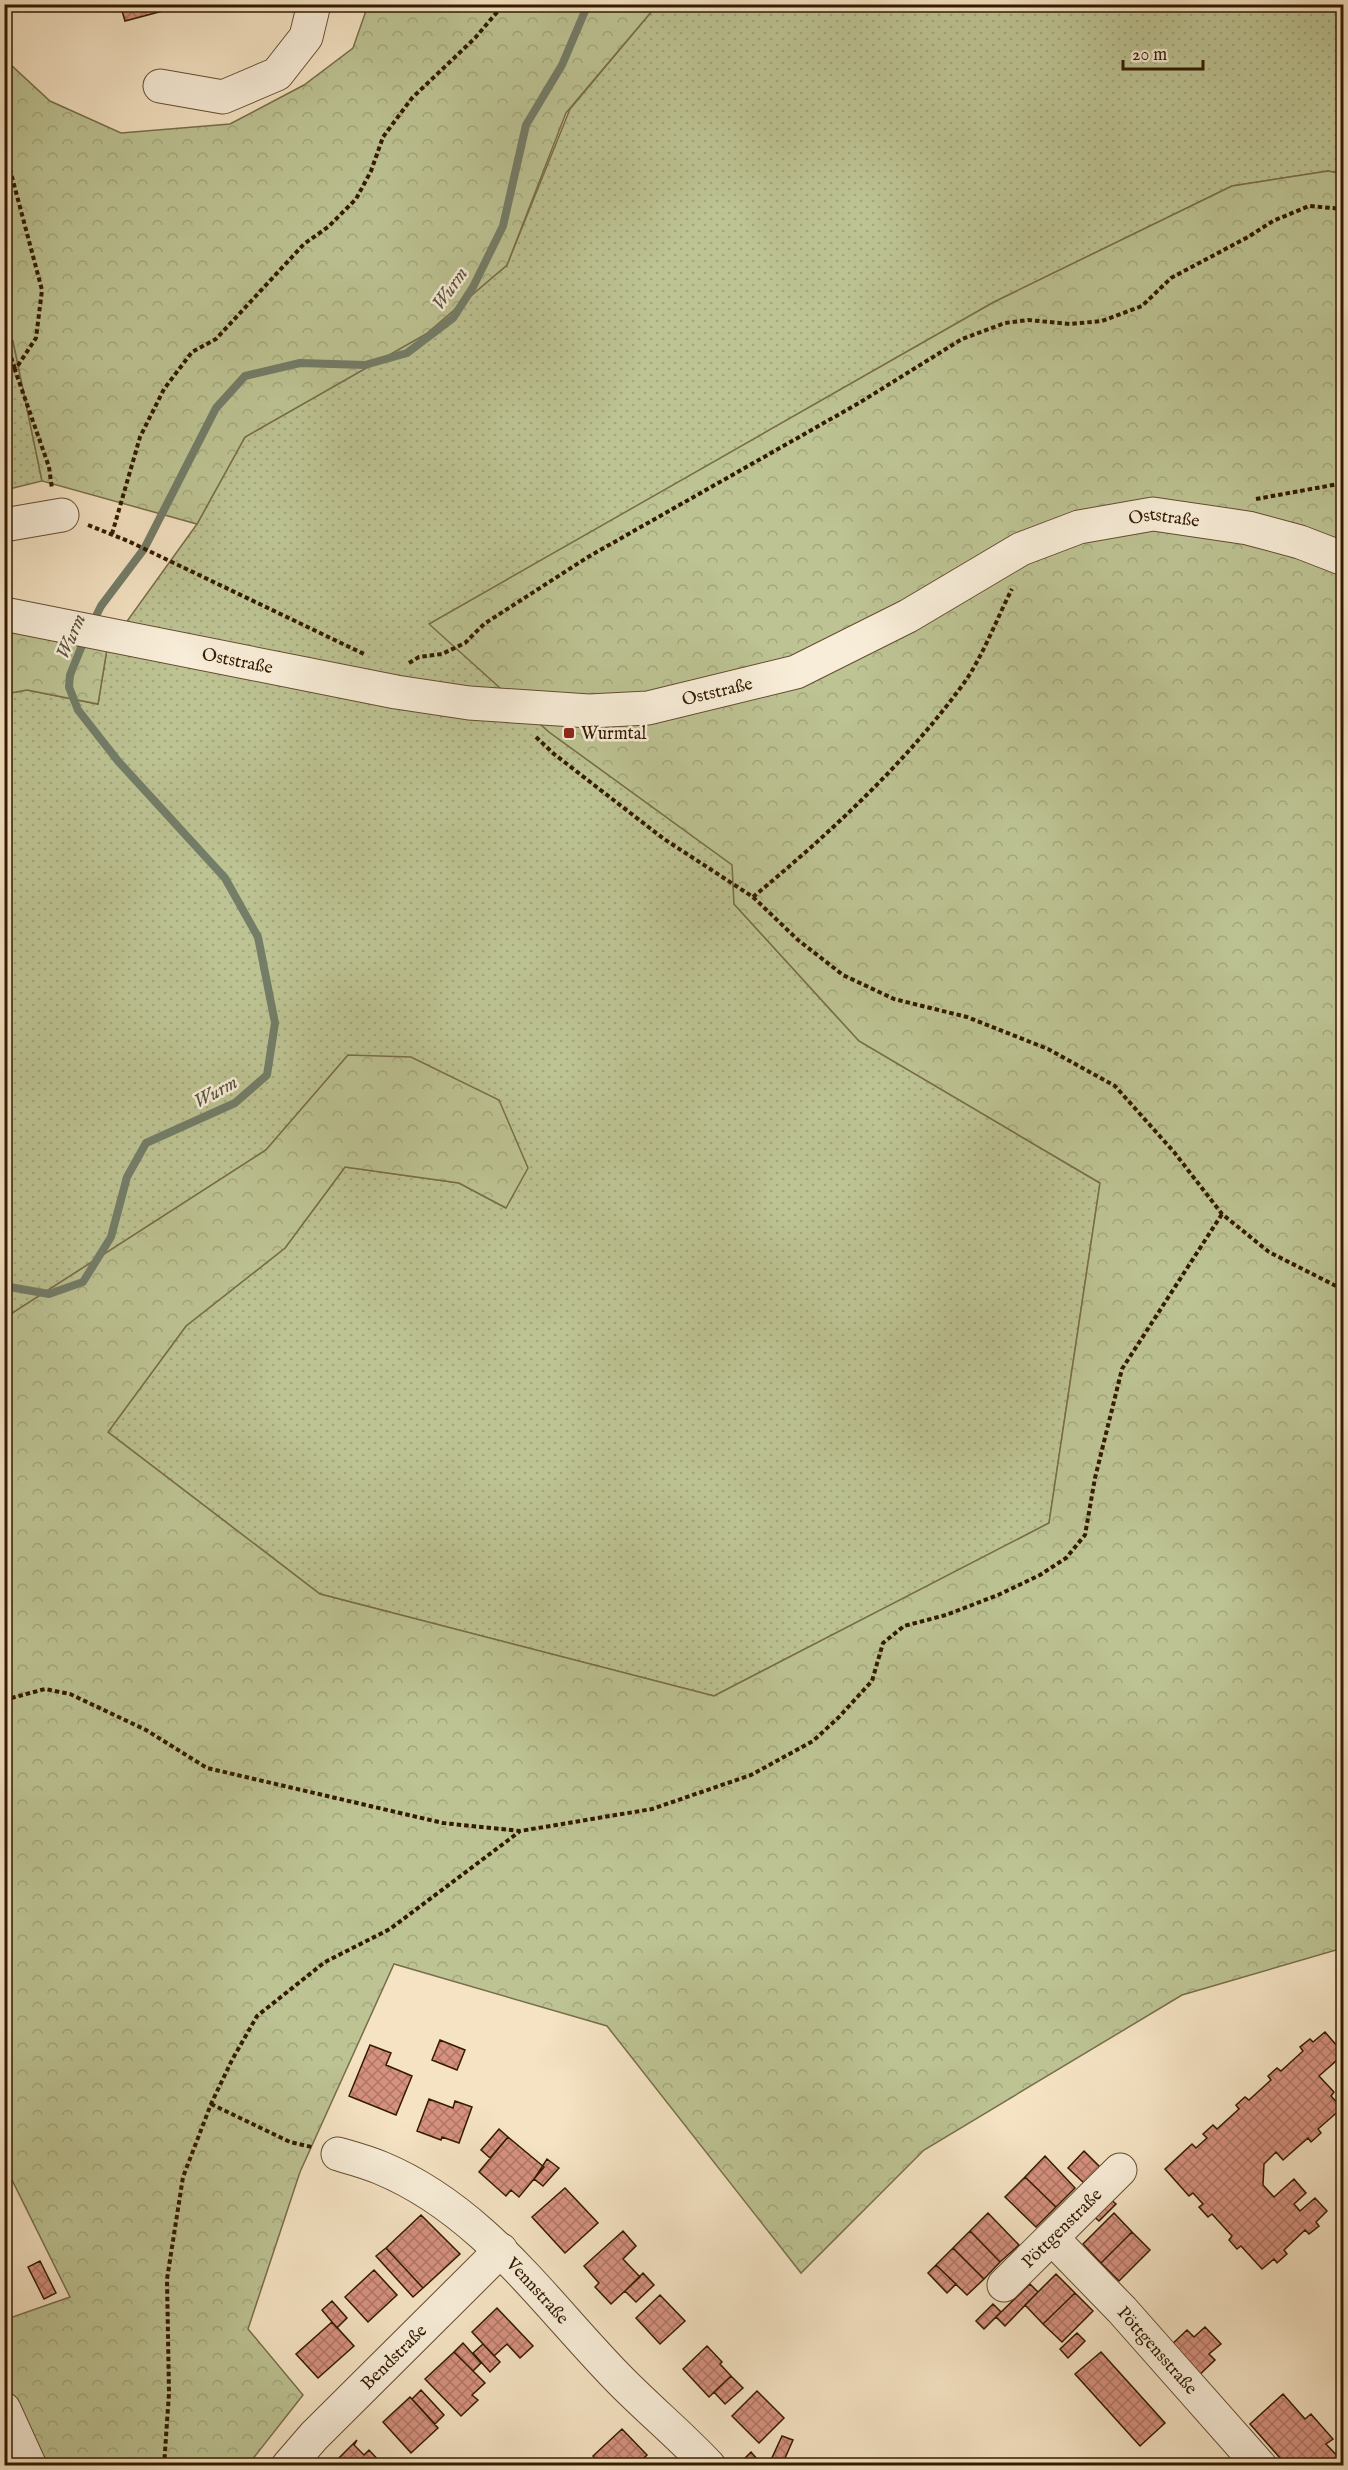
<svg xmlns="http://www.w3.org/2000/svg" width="1348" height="2470" font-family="'IM FELL English',serif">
  <defs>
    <pattern id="grass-dots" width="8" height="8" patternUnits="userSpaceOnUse" patternTransform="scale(1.5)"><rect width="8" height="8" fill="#bdc393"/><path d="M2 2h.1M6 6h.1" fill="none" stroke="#a3a77d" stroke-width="1.8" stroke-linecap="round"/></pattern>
    <pattern id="forest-crowns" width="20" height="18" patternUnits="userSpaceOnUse" patternTransform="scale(1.5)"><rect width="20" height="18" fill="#bdc393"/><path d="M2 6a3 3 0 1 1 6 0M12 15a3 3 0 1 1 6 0" fill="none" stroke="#a3a77d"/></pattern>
    <pattern id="building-cross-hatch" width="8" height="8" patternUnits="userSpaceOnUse" patternTransform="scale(1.5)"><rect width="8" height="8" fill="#d6917f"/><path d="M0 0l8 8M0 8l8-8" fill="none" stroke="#ae7666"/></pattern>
  </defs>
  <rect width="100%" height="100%" fill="#f5e3c3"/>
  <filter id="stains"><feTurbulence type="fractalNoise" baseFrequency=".00333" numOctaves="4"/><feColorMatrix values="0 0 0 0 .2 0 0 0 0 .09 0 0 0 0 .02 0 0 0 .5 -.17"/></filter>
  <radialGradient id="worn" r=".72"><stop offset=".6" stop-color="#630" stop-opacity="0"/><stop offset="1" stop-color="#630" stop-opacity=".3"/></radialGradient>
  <path fill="url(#grass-dots)" stroke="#786e4a" stroke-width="1.5" d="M657,5H1343V174L1328,171L1232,186L994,302L430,624L549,732L733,865L734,904L859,1041L1100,1183L1049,1523L714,1696L320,1594L108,1432L186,1326L285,1248L345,1167L459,1183L506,1208L348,1055L266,1150L11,1314L5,1312V694L27,690L98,704L107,649L197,524L245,437L426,334L507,265L570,109Z
    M4,334L13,341L42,481L5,490Z"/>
  <path fill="url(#forest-crowns)" stroke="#786e4a" stroke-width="1.5" d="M368,5H657L566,113L507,265L426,334L245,437L197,524L42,481L13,341L5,334V44L10,64L50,101L121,133L230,124L304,85L353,48Z
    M1328,171L1343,174V1948L1182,1995L924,2150L801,2273L607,2026L394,1964L300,2172L248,2329L303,2395L248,2465H5L4,2320L70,2297L10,2176H5V1312L11,1314L266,1150L348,1055L411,1057L499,1100L528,1168L506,1208L459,1183L345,1167L285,1248L186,1326L108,1432L320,1594L714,1696L1049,1523L1100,1183L859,1041L734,904L732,865L549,732L429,624L994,302L1232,186Z
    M5,627L107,649L98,704L27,690L5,694Z"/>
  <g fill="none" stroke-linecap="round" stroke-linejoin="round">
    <path stroke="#737d68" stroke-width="8" d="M92,624L101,606L144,549L216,408L245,376L300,363L365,365L407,353L453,318L473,287L503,226L526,125L562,65L588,4
      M4,1286L49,1294L83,1282L111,1237L127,1177L146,1143L235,1103L267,1075L275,1023L258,937L225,878L118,761L78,710L69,687L70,675L85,638"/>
  </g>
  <path fill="url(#building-cross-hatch)" stroke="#331a00" stroke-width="1.5" d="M120,4H189L125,21Z
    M1325,2032L1344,2054L1319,2076L1334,2092L1331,2096L1342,2108L1318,2129L1321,2133L1311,2142L1308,2138L1283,2160L1276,2152L1264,2164L1263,2185L1274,2197L1294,2179L1306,2193L1294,2204L1300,2211L1315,2198L1327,2211L1316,2222L1319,2226L1309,2234L1305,2230L1284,2250L1287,2254L1277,2263L1274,2259L1262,2269L1241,2246L1237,2249L1229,2240L1232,2236L1212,2214L1208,2217L1199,2207L1203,2204L1193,2193L1189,2196L1165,2169L1192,2144L1196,2148L1207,2138L1203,2134L1213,2125L1217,2129L1239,2109L1236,2105L1245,2097L1249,2100L1271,2080L1268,2076L1277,2068L1281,2071L1303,2051L1300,2047L1310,2039L1313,2042Z
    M440,2040L465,2050L457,2070L432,2060Z
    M370,2045L391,2053L386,2065L412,2076L396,2115L349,2096Z
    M429,2099L453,2108L455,2101L472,2107L459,2143L442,2137L441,2140L417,2131Z
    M499,2129L508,2137L490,2158L481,2150Z
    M508,2137L544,2167L519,2197L511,2190L506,2196L479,2172Z
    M1084,2151L1101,2168L1085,2184L1068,2168Z
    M1045,2156L1075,2188L1056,2207L1025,2177Z
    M547,2159L559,2168L543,2186L534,2179Z
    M1025,2177L1056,2207L1036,2227L1005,2197Z
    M565,2188L598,2223L565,2253L532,2217Z
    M1107,2196L1116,2204L1099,2221L1090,2213Z
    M988,2213L1019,2245L1000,2262L970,2231Z
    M1114,2213L1132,2232L1101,2263L1083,2244Z
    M421,2215L460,2254L423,2288L386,2248Z
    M623,2231L636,2246L623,2259L640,2277L611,2304L595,2287L599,2283L584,2266Z
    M970,2231L1000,2262L984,2279L953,2248Z
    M1132,2232L1150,2250L1119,2281L1101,2263Z
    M386,2248L423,2288L413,2297L376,2256Z
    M953,2248L984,2279L967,2295L936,2265Z
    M40,2261L56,2293L44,2299L28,2267Z
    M936,2265L956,2284L947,2293L928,2273Z
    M374,2270L397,2295L368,2322L345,2297Z
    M643,2273L654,2285L636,2302L625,2291Z
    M1056,2274L1075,2293L1043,2324L1025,2305Z
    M1030,2284L1038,2292L1005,2326L996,2317Z
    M1075,2293L1093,2311L1062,2342L1043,2324Z
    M660,2295L685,2321L660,2344L636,2318Z
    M332,2301L347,2318L337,2328L322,2310Z
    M993,2304L1001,2312L984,2329L976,2321Z
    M497,2308L533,2346L520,2358L507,2344L494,2356L472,2332Z
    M332,2322L354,2346L318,2378L296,2354Z
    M1205,2327L1221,2344L1209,2354L1215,2360L1195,2379L1167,2349L1187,2330L1194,2337Z
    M1077,2333L1085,2341L1068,2358L1060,2349Z
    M463,2343L481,2363L473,2371L454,2352Z
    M483,2344L500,2362L490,2372L473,2353Z
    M707,2346L722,2362L720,2364L731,2376L709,2397L683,2369Z
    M454,2352L485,2383L472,2395L478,2400L461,2416L425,2379Z
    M1101,2352L1165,2423L1140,2446L1075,2374Z
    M731,2376L743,2388L725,2404L714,2392Z
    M421,2390L444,2415L435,2424L412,2399Z
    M757,2391L784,2418L759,2443L732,2416Z
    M1283,2394L1305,2419L1311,2414L1333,2439L1326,2444L1343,2462L1339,2466H1287L1250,2424Z
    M410,2397L438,2428L411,2453L383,2422Z
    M622,2429L647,2455L636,2466H602L593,2456Z
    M782,2436L793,2440L782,2465L771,2460Z
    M357,2440L354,2445L364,2455L369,2450L384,2466H334L333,2464Z
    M751,2452L763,2466H738V2465Z"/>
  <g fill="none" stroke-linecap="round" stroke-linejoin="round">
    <g stroke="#644c31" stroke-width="35">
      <g id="minor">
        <path d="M160,86L223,97L277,74L306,37L314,4"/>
        <path d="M4,525L62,515"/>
        <path id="s1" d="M4,614L396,692L469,703L589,711L648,708L796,672L908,616L1021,549L1079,527L1153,514L1248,528L1300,542L1344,559"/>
        <path id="s2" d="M338,2154C352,2158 367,2162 381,2168C482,2210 544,2302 617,2377C647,2408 680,2435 709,2466"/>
        <path id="s3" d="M1052,2238L1122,2310L1260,2466"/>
        <path id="s4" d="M1004,2285L1120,2170"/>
        <path d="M4,2409L30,2466"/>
        <path id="s5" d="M288,2466L314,2436L501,2250"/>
      </g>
    </g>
    <path stroke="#331a00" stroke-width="4" stroke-dasharray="4.5 3" stroke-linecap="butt" d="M4,147L42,290L36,338L15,370L49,467L52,489
      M4,336L15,369
      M1256,499L1344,483
      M88,525L128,541L364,654
      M112,534L140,437L164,389L192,352L216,339L304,244L328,227L356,199L371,171L383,137L412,98L475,38L504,4
      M409,663L419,657L442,654L465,643L484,624L588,557L859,403L962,339L1005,323L1028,320L1070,324L1102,321L1142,306L1171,278L1248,237L1273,221L1309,206L1344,209
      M536,737L554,754L664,839L753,897L798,940L843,975L894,999L967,1017L1048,1049L1115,1086L1174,1152L1222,1214L1269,1252L1344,1290
      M753,897C830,833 905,764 964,683C983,656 997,618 1012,589
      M4,1700L45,1689L70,1694L146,1730L207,1768L443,1823L520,1831L652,1809L751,1775L813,1741L838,1718L872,1681L883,1643L904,1626L946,1615L998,1595L1040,1575L1066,1558L1085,1535L1095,1478L1122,1369L1222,1214
      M211,2104L290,2142L312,2147
      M164,2466L169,2393L167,2279L183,2177L211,2104L232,2060L257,2016L325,1962L390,1929L519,1832"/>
    <use href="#minor" stroke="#f8edd8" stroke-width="33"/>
  </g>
  <rect fill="#8f2418" stroke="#f8edd8" stroke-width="2" x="563" y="727" width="12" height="12" rx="3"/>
  <g text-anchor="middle" stroke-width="5" stroke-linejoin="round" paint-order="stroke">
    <g font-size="18" fill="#331a00" stroke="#f8edd8">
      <text dy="6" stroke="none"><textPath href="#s1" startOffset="1210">Oststraße</textPath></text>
      <text dy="6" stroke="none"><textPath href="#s1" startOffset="238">Oststraße</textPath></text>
      <text dy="6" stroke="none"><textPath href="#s1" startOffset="724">Oststraße</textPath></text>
      <text dy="6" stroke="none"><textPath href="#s4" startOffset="81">Pöttgenstraße</textPath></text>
      <text dy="6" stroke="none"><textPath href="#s2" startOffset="246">Vennstraße</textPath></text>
      <text dy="6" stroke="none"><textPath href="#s3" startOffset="154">Pöttgensstraße</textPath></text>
      <text dy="6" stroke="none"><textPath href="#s5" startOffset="152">Bendstraße</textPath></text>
    </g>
    <g font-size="18" fill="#331a00" stroke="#f8edd8" text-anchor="start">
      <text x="581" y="739">Wurmtal</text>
    </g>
    <g font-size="20" font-style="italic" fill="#58543d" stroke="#f8edd8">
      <text transform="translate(449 288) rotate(-55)" y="7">Wurm</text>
      <text transform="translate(70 636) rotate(-67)" y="7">Wurm</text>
      <text transform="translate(215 1091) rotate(-29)" y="7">Wurm</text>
    </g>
  </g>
  <rect width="1348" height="2470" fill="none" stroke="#f5e3c3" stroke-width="24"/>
  <rect x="6" y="6" width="1336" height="2458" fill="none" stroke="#331a00" stroke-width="3"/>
  <rect x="12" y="12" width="1324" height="2446" fill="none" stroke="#331a00" stroke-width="1.5"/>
  <path d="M1123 60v9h80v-9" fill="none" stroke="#331a00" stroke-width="3"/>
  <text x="1132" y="60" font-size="18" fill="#331a00" stroke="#f8edd8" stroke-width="4.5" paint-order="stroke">20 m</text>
  <rect width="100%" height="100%" filter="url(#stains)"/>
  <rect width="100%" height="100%" fill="url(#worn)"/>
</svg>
